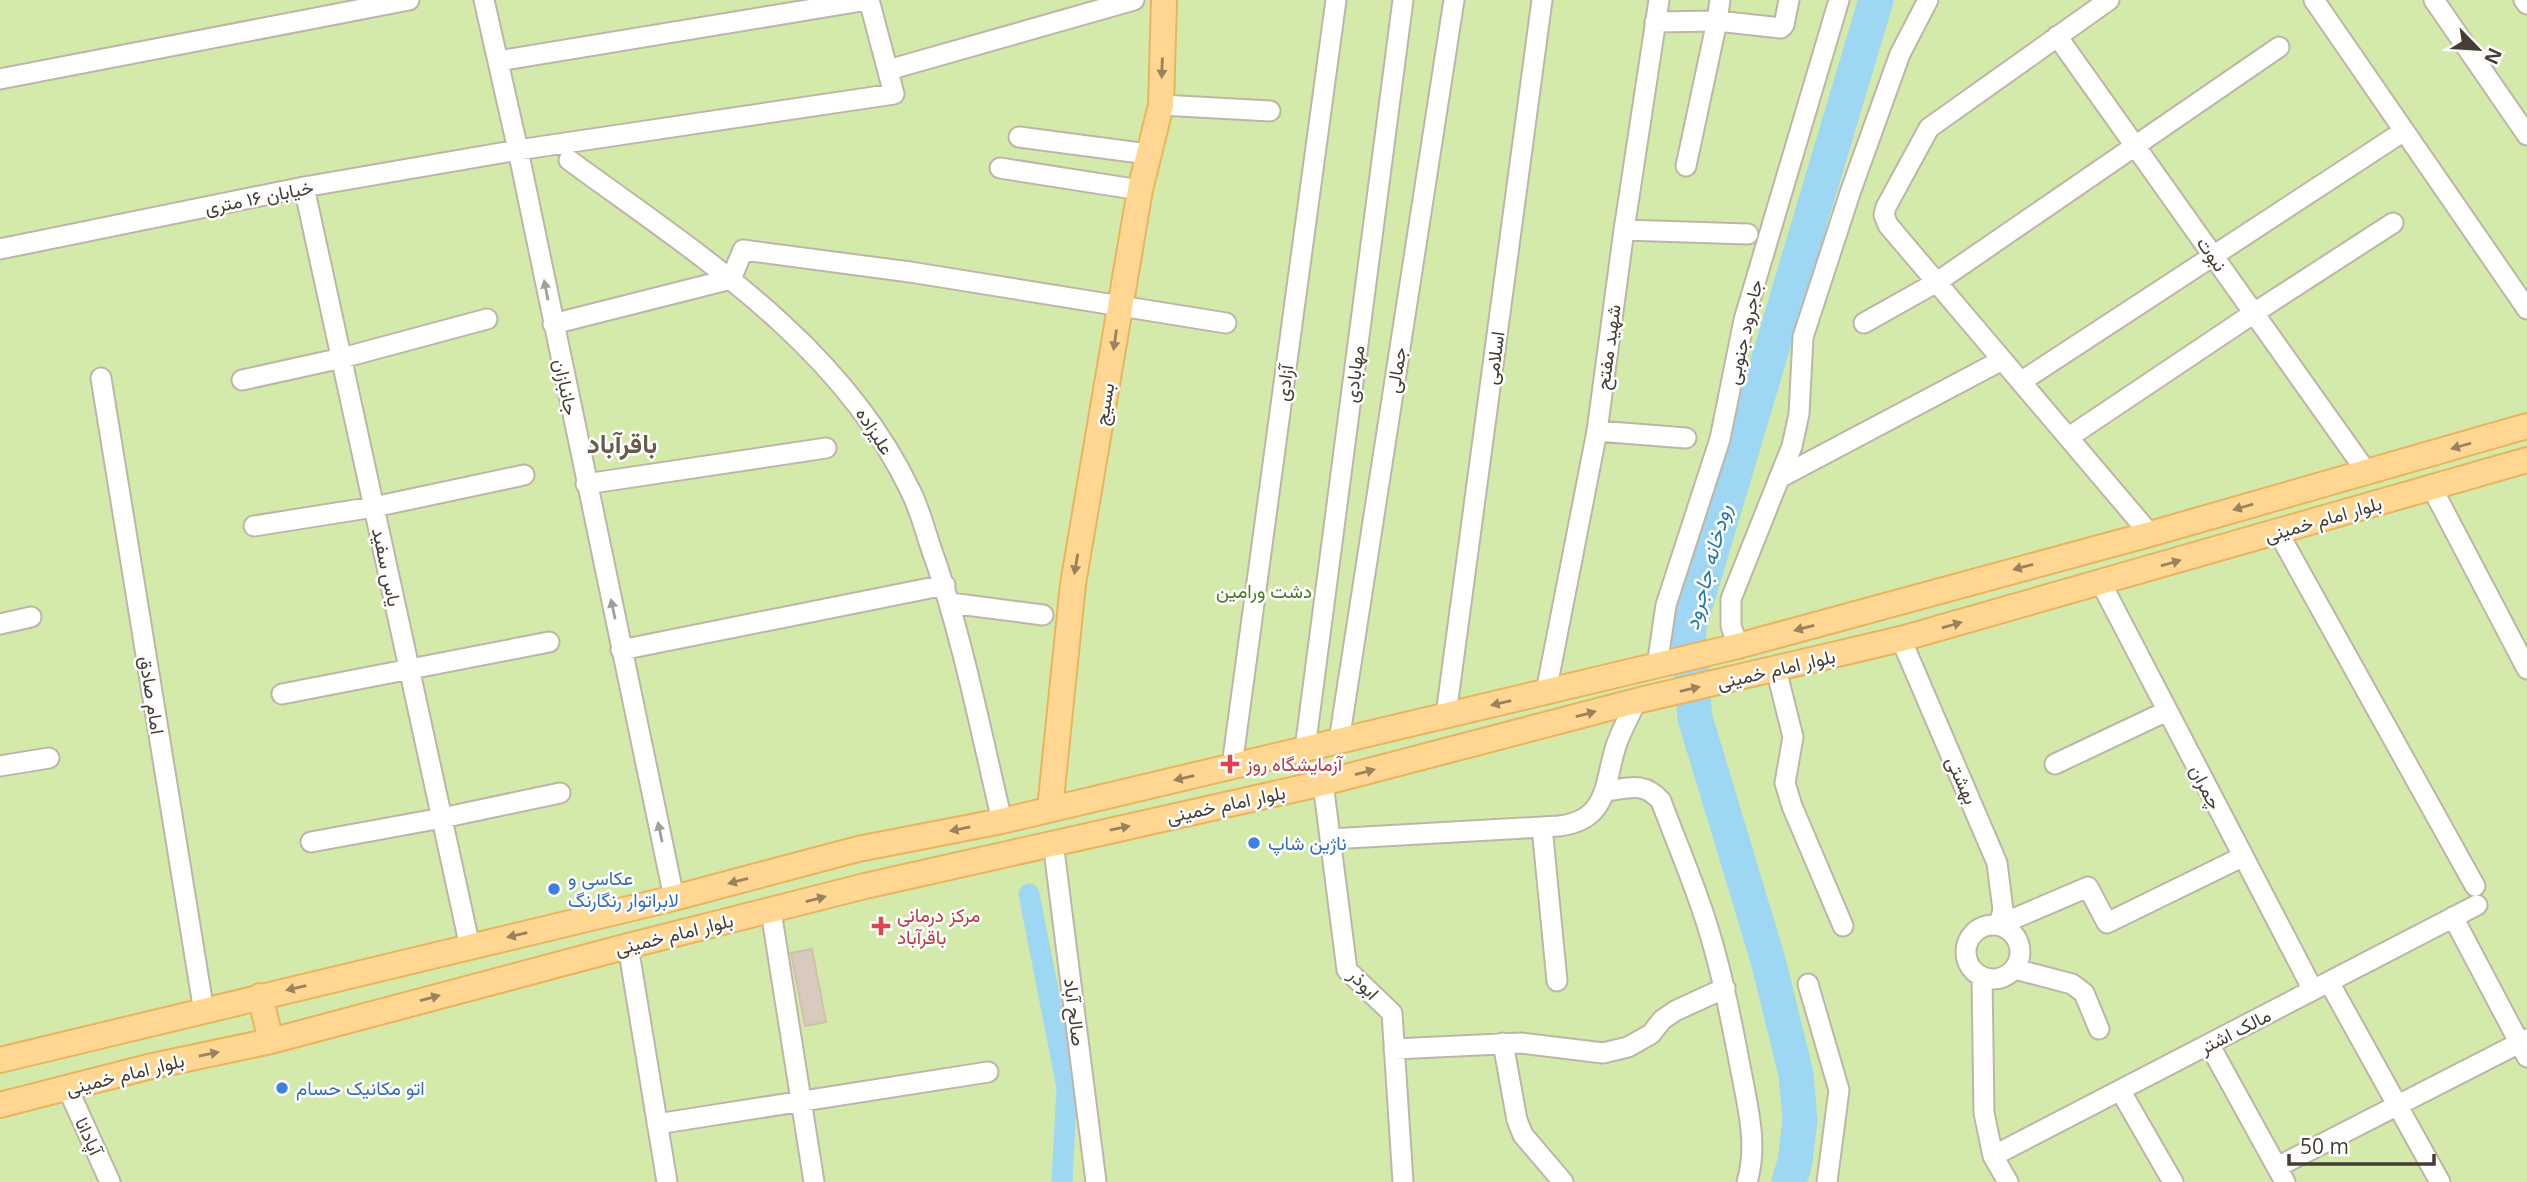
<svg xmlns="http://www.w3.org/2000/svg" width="2527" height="1182" font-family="'Open Sans',Vazirmatn,sans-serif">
  <rect width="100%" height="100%" fill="#f3eee5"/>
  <path fill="#d3eaab" d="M0,0H2527V1182H0Z"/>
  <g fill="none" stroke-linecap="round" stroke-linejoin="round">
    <path stroke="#9dd7f3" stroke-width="21" d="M1029,894L1067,1087L1062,1182"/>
    <path stroke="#9dd7f3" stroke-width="35" d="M1789,1182L1795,1162L1800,1120L1796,1074L1768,960L1695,718L1688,630L1876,0"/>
  </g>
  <path fill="#d8cbbd" stroke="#d0c0ac" stroke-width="2" d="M812,949L826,1022L805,1026L791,953Z"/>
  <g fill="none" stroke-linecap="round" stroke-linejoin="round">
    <g stroke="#bfb5a7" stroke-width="23">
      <path id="minor" d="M484,0L518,150L674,898
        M2109,0L1929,128L1886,207L1884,215L1888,225L2150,534
        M2314,0L2527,309
        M2434,0L2527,135
        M2524,0L2527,4
        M1655,22L1717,21L1781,28L1784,25L1789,0
        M2057,36L2366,471
        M498,61L868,0
        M888,70L1134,0
        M0,79L409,0
        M1161,105L1270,111
        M1019,137L1148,154
        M569,160C696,253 840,343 910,490C919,507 924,527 930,545C962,634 980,728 1002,821
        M1686,166L1717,21L1720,0
        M1000,168L1140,190
        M304,187L470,947
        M1624,230L1748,234
        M0,249L304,187L518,150L894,94L869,0
        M1864,323L1937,282L2279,47
        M553,324L731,279L743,250L910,272L1226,323
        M101,378L204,1012
        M242,380L342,358L487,319
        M2022,381L2404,131
        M1597,431L1686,438
        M2069,437L2254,313L2393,223
        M1779,478L2002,360
        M586,484L826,448
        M2432,488L2527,669
        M254,526L374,507L524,475
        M2278,532L2475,886
        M2101,583L2313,990
        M950,603L1043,615
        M0,624L31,617
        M1901,639L1997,863L2003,910L1999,925
        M1738,646L1731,626V599L1792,446L1799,414L1803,337L1851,190L1900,54L1928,0
        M621,650L945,585
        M1657,666L1666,605L1720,439L1744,320L1839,0
        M1776,669L1793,737L1785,783L1792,806L1843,926
        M1546,692L1597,431L1624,230L1659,0
        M282,694L549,642
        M1446,715L1542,0
        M1339,741L1454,0
        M1305,749L1403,0
        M2055,764L2167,711
        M0,766L49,758
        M1232,766L1336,0
        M1323,783L1347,970L1392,1013L1403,1182
        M1606,791C1629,788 1644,781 1661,801C1677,844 1696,887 1709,931C1723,977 1732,1024 1741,1071C1748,1108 1758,1146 1747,1182
        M1542,827L1557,981
        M1330,839L1559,826C1609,820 1604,783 1616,746C1621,730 1630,716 1636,701
        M311,842L442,818L560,793
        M1053,842L1096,1182
        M771,911L814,1182
        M2453,917L2527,1057
        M1966 952a27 27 0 1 1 54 0a27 27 0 1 1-54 0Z
        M1999,925L2088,887L2107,923L2242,857
        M628,946L667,1182
        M2015,969L2072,984L2084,993L2099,1029
        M1982,977L1984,1113L1993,1156L2008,1182
        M2329,982L2440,1182
        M1808,984L1839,1090L1827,1182
        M1503,1043L1517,1120L1523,1135L1563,1182
        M2209,1044L2285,1182
        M1394,1049L1521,1043L1603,1053L1628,1047L1651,1034L1662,1020L1675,1011L1725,988
        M68,1089L110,1182
        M2120,1090L2173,1182
        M657,1124L988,1072
        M1993,1156L2477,905
        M2277,1167L2527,1039"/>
    </g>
    <g stroke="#e9b45d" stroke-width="28">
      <path id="major" d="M1050,809L1073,584L1140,190L1161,105L1164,0
        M260,996L271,1041
        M0,1060L674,898L858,849L1002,821L1738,646L2150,534L2527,426
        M0,1105L148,1067L271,1041L628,946L865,886L1323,783L1636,701L1901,639L2527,460"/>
    </g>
    <use href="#minor" stroke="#fff" stroke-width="19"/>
    <use href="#major" stroke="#ffd792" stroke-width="24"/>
  </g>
  <defs><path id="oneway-solid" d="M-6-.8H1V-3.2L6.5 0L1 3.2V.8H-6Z" transform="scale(1.75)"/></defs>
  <g fill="#99825e">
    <use href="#oneway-solid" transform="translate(1162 68) rotate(92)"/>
    <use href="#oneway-solid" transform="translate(1115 340) rotate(98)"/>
    <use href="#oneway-solid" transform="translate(2461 446) rotate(164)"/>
    <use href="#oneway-solid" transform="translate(2243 507) rotate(164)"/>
    <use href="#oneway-solid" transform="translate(2171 563) rotate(-16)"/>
    <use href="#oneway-solid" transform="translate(1076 564) rotate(100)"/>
    <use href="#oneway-solid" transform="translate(2023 567) rotate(165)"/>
    <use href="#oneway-solid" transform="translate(1952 625) rotate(-16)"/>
    <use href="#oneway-solid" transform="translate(1804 628) rotate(165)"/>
    <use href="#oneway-solid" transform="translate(1690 689) rotate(-13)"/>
    <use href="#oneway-solid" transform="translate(1501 703) rotate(167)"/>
    <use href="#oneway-solid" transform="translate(1586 714) rotate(-15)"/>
    <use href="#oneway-solid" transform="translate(1365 772) rotate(-15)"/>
    <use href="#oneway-solid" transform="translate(1184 778) rotate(167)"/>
    <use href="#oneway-solid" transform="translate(1120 828) rotate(-12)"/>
    <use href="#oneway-solid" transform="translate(960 829) rotate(169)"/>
    <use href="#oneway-solid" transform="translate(738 881) rotate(165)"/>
    <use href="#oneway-solid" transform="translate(816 899) rotate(-15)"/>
    <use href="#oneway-solid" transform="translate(517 935) rotate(167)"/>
    <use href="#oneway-solid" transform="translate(296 988) rotate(167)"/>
    <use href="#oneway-solid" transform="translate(430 998) rotate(-15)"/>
    <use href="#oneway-solid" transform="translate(209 1054) rotate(-12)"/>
  </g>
  <g fill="#a29e9a">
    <use href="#oneway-solid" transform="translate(546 290) rotate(-101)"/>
    <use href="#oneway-solid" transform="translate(613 609) rotate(-102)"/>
    <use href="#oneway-solid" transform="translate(660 832) rotate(-102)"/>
  </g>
  <g fill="#e0444e" stroke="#fff" stroke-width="2.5">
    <path d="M1226.5 753.5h7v7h7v7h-7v7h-7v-7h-7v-7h7z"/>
    <path d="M877.5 915.5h7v7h7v7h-7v7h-7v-7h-7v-7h7z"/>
  </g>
  <g fill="#3f7fe0" stroke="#fff" stroke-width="2.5">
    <circle cx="1254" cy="843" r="7"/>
    <circle cx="554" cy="889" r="7"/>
    <circle cx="282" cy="1088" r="7"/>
  </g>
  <g text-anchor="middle" stroke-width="5" stroke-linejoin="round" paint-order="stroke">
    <g font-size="19" fill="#463d34" stroke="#fff">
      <text transform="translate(259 197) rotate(-11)" y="7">خیابان ۱۶ متری</text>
      <text transform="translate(2212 254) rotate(55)" y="7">نبوت</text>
      <text transform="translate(1744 332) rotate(-77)" y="7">جاجرود جنوبی</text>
      <text transform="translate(1608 347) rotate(-82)" y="7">شهید مفتح</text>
      <text transform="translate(1494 358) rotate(-82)" y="7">اسلامی</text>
      <text transform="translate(1396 370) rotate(-81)" y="7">جمالی</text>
      <text transform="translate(1354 374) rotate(-83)" y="7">مهابادی</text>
      <text transform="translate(1284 383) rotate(-82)" y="7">آزادی</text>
      <text transform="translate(566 387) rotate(78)" y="7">جانبازان</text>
      <text transform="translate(1104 404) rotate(-80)" y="7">بسیج</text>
      <text transform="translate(875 431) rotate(57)" y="7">علیزاده</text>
      <text transform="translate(2323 519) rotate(-16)" y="7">بلوار امام خمینی</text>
      <text transform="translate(387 567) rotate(78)" y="7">یاس سفید</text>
      <text transform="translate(1776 669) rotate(-13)" y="7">بلوار امام خمینی</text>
      <text transform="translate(152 695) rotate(81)" y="7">امام صادق</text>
      <text transform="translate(1962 780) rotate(66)" y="7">بهشتی</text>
      <text transform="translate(2206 787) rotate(63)" y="7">چمران</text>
      <text transform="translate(1226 804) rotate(-12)" y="7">بلوار امام خمینی</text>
      <text transform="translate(674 934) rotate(-14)" y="7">بلوار امام خمینی</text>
      <text transform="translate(1364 984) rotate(47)" y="7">ابوذر</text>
      <text transform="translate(1075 1012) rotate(83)" y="7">صالح آباد</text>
      <text transform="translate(2235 1031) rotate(-27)" y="7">مالک اشتر</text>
      <text transform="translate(125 1074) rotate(-14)" y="7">بلوار امام خمینی</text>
      <text transform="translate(89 1136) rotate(65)" y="7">آپادانا</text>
    </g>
    <g font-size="19" fill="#4c7a25" stroke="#fff">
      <text x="1264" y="598">دشت ورامین</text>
    </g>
    <g font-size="19" fill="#be3a42" stroke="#fff" text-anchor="start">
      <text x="1246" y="771">آزمایشگاه روز</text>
      <text x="897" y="922">مرکز درمانی<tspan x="897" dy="22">باقرآباد</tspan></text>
    </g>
    <g font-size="19" fill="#366cbe" stroke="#fff" text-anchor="start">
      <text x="1268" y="850">ناژین شاپ</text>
      <text x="568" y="885">عکاسی و<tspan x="568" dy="22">لابراتوار رنگارنگ</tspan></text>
      <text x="296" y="1095">اتو مکانیک حسام</text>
    </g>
    <g font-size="21" font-style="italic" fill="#267aa6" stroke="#fff">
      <text transform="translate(1708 567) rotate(-75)" y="7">رودخانه جاجرود</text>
    </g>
    <g font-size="26" font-weight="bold" fill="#695a4b" stroke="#fff">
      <text x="622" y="453">باقرآباد</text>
    </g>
  </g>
  <g transform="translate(2478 49) rotate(115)" stroke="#ffffff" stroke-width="5" paint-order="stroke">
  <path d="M0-5L12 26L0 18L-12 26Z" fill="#463d34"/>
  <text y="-10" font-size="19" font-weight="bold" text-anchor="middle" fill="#463d34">N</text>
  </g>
  <path d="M2289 1154v10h145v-10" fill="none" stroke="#463d34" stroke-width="3.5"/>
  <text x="2300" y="1154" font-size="21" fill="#463d34" stroke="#ffffff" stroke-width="5" paint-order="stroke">50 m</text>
</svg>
